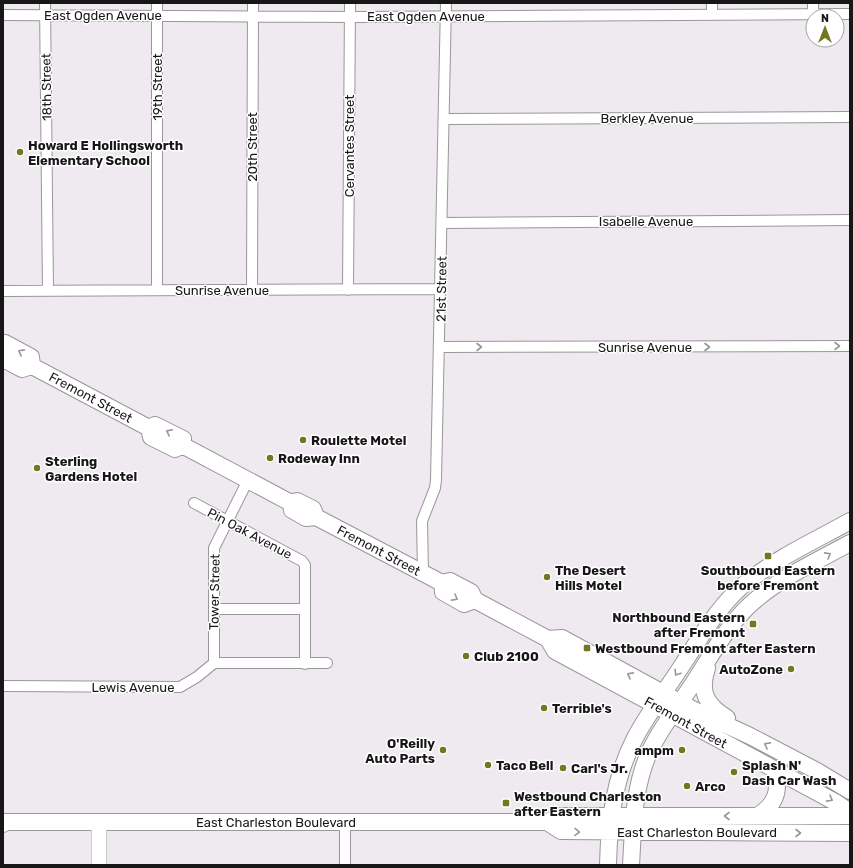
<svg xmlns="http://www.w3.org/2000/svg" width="853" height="868" font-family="Rubik,sans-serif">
  <rect width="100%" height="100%" fill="#efeaef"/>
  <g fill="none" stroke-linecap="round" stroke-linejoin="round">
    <g stroke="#9a969b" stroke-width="12">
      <path id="street" d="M45,3L48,291
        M157,3V290
        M712,14V3
        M813,14V3
        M3,15L357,17L850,14
        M445,119L850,117
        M442,223L850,220
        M252,290L253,3
        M348,290L350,3
        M3,291L440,289
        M440,347L850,346
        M194,503L302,561L305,565V664
        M423,573L422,521L435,488L436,480L446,3
        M214,609H305
        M214,663V548L248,480
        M3,686L180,687L197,677L214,663H327
        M345,822V865"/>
    </g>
    <g stroke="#9a969b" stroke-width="16">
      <path id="secondary" d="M99,822V865"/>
    </g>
    <g stroke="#9a969b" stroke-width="18">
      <path id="primary" d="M3,344L5,343L31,357L32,366
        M3,359L22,369L32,366L149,428
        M149,428L155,425L183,439L182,445
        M149,428L151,437L175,449L182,445
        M182,445L291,503
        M291,503L292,510L306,518L316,517L442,583L450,581L471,592L475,600L548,639L555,651L835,802L850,812
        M291,503L297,501L313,509L316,517
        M442,583L443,592L464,604L475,600
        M548,639L562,638L692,709L750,736L817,771L850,791
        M707,668C699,692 706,705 727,718
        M757,816C776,805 781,790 774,769
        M547,822L561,831L850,833
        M3,824L5,822H547L560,816H850
        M608,865C609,821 614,778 635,738C648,713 667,689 683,664C702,635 720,603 748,581C779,557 816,540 850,521
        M631,865C633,833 633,800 643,769C651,741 672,715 688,691C710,659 728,621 759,597C786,575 819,560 850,543"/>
    </g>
    <use href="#street" stroke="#fff" stroke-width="10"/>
    <use href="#secondary" stroke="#fff" stroke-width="15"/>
    <use href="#primary" stroke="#fff" stroke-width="16"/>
  </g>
  <defs><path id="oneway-chevron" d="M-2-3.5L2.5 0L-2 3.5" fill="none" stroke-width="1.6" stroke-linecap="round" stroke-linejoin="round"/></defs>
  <g stroke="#979797">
    <use href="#oneway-chevron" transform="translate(837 346)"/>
    <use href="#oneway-chevron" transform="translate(479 347)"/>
    <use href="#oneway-chevron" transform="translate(707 347)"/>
    <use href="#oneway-chevron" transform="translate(21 352) rotate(-152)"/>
    <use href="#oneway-chevron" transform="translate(169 432) rotate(-153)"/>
    <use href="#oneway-chevron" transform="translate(828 555) rotate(-29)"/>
    <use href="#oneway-chevron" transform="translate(455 598) rotate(29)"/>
    <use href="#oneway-chevron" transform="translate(677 673) rotate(123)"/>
    <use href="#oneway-chevron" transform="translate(630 675) rotate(-152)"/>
    <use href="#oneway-chevron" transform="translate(767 745) rotate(-152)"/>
    <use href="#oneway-chevron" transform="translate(830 799) rotate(29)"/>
    <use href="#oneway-chevron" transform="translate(727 816) rotate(180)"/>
    <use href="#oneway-chevron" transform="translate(577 832) rotate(1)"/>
    <use href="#oneway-chevron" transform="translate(798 833)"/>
  </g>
  <g fill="#73771f" stroke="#fff" stroke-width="1.5">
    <circle cx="20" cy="152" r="4"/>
    <circle cx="303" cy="440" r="4"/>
    <circle cx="270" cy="458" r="4"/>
    <circle cx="37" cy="468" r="4"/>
    <rect x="764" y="552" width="8" height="8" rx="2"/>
    <circle cx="547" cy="577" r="4"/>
    <rect x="749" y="620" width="8" height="8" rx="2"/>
    <rect x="583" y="644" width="8" height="8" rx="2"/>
    <circle cx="466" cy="656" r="4"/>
    <circle cx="791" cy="669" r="4"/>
    <circle cx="544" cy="708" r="4"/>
    <circle cx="443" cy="750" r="4"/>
    <circle cx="682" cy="750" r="4"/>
    <circle cx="488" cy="765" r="4"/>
    <circle cx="563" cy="768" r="4"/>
    <circle cx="734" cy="772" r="4"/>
    <circle cx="687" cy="786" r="4"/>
    <rect x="502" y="799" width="8" height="8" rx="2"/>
  </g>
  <g text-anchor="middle" stroke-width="3" stroke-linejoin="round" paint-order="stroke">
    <g font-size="13" fill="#181718" stroke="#fff">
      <text x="103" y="20">East Ogden Avenue</text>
      <text x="426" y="21">East Ogden Avenue</text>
      <text transform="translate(46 87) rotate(-91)" y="5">18th Street</text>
      <text transform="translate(157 87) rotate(-90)" y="5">19th Street</text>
      <text x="647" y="123">Berkley Avenue</text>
      <text transform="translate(349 146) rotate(-90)" y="5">Cervantes Street</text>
      <text transform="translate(252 147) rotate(-90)" y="5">20th Street</text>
      <text x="646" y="226">Isabelle Avenue</text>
      <text transform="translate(441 289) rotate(-89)" y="5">21st Street</text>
      <text x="222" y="295">Sunrise Avenue</text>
      <text x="645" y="352">Sunrise Avenue</text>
      <text transform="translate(91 397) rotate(28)" y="5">Fremont Street</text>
      <text transform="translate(250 533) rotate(28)" y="5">Pin Oak Avenue</text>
      <text transform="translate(379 550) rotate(28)" y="5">Fremont Street</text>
      <text transform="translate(214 592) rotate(-89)" y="5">Tower Street</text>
      <text x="133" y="692">Lewis Avenue</text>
      <text transform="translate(686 722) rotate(29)" y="5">Fremont Street</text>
      <text x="276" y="827">East Charleston Boulevard</text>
      <text x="697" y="837">East Charleston Boulevard</text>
    </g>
    <g font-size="13" font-weight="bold" fill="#181718" stroke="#fff" text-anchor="start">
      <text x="28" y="150">Howard E Hollingsworth<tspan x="28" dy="15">Elementary School</tspan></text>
      <text x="311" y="445">Roulette Motel</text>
      <text x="278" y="463">Rodeway Inn</text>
      <text x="45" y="466">Sterling<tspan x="45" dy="15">Gardens Hotel</tspan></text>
      <text x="555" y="575">The Desert<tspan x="555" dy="15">Hills Motel</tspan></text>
      <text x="768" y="575" text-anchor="middle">Southbound Eastern<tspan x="768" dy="15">before Fremont</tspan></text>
      <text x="745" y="622" text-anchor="end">Northbound Eastern<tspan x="745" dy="15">after Fremont</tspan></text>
      <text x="595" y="653">Westbound Fremont after Eastern</text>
      <text x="474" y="661">Club 2100</text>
      <text x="783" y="674" text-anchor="end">AutoZone</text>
      <text x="552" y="713">Terrible's</text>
      <text x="435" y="748" text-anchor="end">O'Reilly<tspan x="435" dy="15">Auto Parts</tspan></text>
      <text x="674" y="755" text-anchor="end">ampm</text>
      <text x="496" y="770">Taco Bell</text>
      <text x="742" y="770">Splash N'<tspan x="742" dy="15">Dash Car Wash</tspan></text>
      <text x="571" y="773">Carl's Jr.</text>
      <text x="695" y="791">Arco</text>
      <text x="514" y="801">Westbound Charleston<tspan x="514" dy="15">after Eastern</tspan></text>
    </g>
  </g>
  <rect width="853" height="868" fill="none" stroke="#181718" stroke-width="8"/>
  <g transform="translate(825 28)"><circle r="19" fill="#ffffff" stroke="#a3a2a3"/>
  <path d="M0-3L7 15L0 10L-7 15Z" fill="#73771f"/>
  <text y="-6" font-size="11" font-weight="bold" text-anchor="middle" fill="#181718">N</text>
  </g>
</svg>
